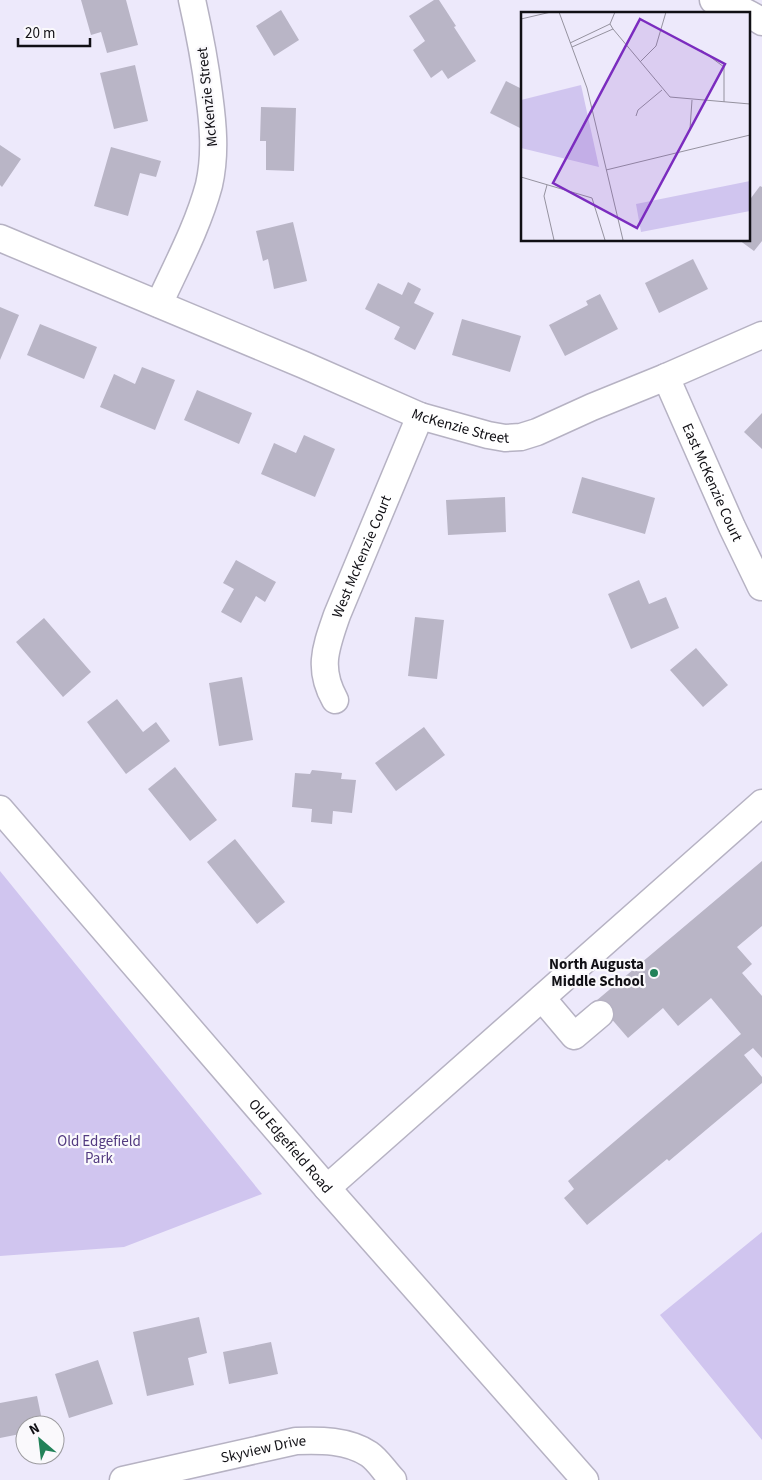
<svg xmlns="http://www.w3.org/2000/svg" width="762" height="1480" font-family="'Source Sans 3',sans-serif">
  <rect width="100%" height="100%" fill="#ede9fb"/>
  <path fill="#d0c5ef" d="M0,871L262,1194L124,1247L0,1256Z
    M762,1232V1440L660,1315Z"/>
  <path fill="#b9b5c6" d="M81,0H126L138,45L107,53L101,32L91,35Z
    M434,0H439L456,26L454,27L476,61L448,79L442,70L431,78L413,50L425,41L409,16Z
    M281,10L299,40L274,56L256,26Z
    M135,65L148,121L114,129L100,73Z
    M506,81L522,89V129L490,113Z
    M261,107L296,108L294,171L266,170V141H260Z
    M0,145L21,159L2,187L0,185Z
    M111,147L161,161L156,177L140,173L128,216L94,206Z
    M760,186L762,187V241L754,251L739,240H748V202Z
    M293,222L307,281L274,289L268,259L263,261L256,231Z
    M693,259L708,289L659,313L645,283Z
    M408,282L421,289L414,303L434,313L415,350L394,339L400,327L365,309L378,283L402,295Z
    M600,294L618,329L565,356L549,325L588,305L586,301Z
    M0,307L19,315L0,360Z
    M462,319L521,336L510,372L452,355Z
    M40,324L97,347L84,379L27,355Z
    M142,367L175,380L155,430L100,407L114,374L135,384Z
    M197,390L252,413L239,444L184,420Z
    M762,413V449L744,432Z
    M304,435L335,449L315,497L261,474L274,443L296,453Z
    M582,477L655,498L645,534L572,513Z
    M505,497L506,532L448,535L446,500Z
    M236,560L276,582L265,602L256,596L241,623L221,612L234,589L223,583Z
    M639,580L649,604L666,597L679,628L631,649L608,594Z
    M415,617L444,620L437,679L408,676Z
    M44,618L91,672L63,697L16,642Z
    M696,648L728,685L703,707L670,670Z
    M242,677L253,740L219,746L209,683Z
    M117,699L143,732L156,722L170,741L126,774L87,722Z
    M424,727L445,755L396,791L375,763Z
    M175,767L217,820L190,841L148,789Z
    M312,770L342,773L341,779L356,780L352,813L333,811L332,824L311,822L312,809L292,807L295,773L310,774Z
    M235,839L285,902L257,924L207,862Z
    M762,861V926L737,947L752,964L742,973L762,996V1058L753,1048L744,1055L762,1077V1083L669,1161L667,1159L587,1225L564,1198L574,1189L568,1181L741,1034L711,998L678,1026L663,1008L628,1038L596,1001Z
    M199,1317L207,1353L188,1358L194,1385L147,1396L133,1332Z
    M271,1342L278,1374L229,1384L223,1352Z
    M98,1360L113,1404L69,1418L55,1374Z
    M37,1396L43,1425H25V1433L0,1438V1403Z"/>
  <g fill="none" stroke-linecap="round" stroke-linejoin="round">
    <g stroke="#b6b2c3" stroke-width="29">
      <g id="minor">
        <path d="M713,0C731,5 747,11 762,22"/>
        <path id="s1" d="M0,238L304,365L420,416L488,435L505,438L521,437L537,432L592,407L666,377L762,335"/>
        <path d="M159,304C177,265 198,226 209,185C216,154 213,124 209,94C205,62 199,31 192,0"/>
        <path id="s2" d="M666,377L732,527L761,587"/>
        <path id="s3" d="M335,700C317,668 326,647 337,615L420,416"/>
        <path id="s4" d="M0,809L327,1188L585,1480"/>
        <path d="M542,998L574,1036L600,1014"/>
        <path d="M327,1188L762,803"/>
        <path id="s5" d="M123,1480L296,1441C320,1440 348,1440 369,1454C378,1460 385,1472 393,1480"/>
      </g>
    </g>
    <use href="#minor" stroke="#fff" stroke-width="26"/>
  </g>
  <circle fill="#228259" stroke="#faf9fc" stroke-width="2" cx="654" cy="973" r="5"/>
  <g text-anchor="middle" stroke-width="4.5" stroke-linejoin="round" paint-order="stroke">
    <g font-size="15" fill="#111015" stroke="#faf9fc">
      <text transform="translate(207 97) rotate(-96)" y="5">McKenzie Street</text>
      <text dy="5" stroke="none"><textPath href="#s1" startOffset="498">McKenzie Street</textPath></text>
      <text dy="5" stroke="none"><textPath href="#s2" startOffset="115">East McKenzie Court</textPath></text>
      <text dy="5" stroke="none"><textPath href="#s3" startOffset="152">West McKenzie Court</textPath></text>
      <text dy="5" stroke="none"><textPath href="#s4" startOffset="445">Old Edgefield Road</textPath></text>
      <text dy="5" stroke="none"><textPath href="#s5" startOffset="144">Skyview Drive</textPath></text>
    </g>
    <g font-size="15" font-weight="bold" fill="#111015" stroke="#faf9fc" text-anchor="end">
      <text x="644" y="969">North Augusta<tspan x="644" dy="17">Middle School</tspan></text>
    </g>
    <g font-size="15" fill="#523a80" stroke="#faf9fc">
      <text x="99" y="1146">Old Edgefield<tspan x="99" dy="17">Park</tspan></text>
    </g>
  </g>
  <g transform="translate(521 12)">
    <rect width="229" height="229" fill="#ede9fb"/>
    <path d="M60,73L78,155L0,136V88ZM229,169V199L120,220L115,192Z" fill="#d0c5ef"/>
    <path fill="none" stroke="#95929f" stroke-width="1" d="M38,0L66,76L102,228M94,0L89,12L92,17L149,85L229,92M0,7L30,0M49,31L89,12M51,35L92,17M180,38L203,55V90M119,50L135,34L145,0M115,104L117,98L141,78M169,117L171,88M85,158L229,123M0,165L71,186L84,228M26,173L23,184L33,228"/>
    <path fill="#7b2cbf" fill-opacity="0.15" stroke="#7b2cbf" stroke-width="2.5" d="M119,7L204,52L116,216L32,171Z"/>
    <rect width="229" height="229" fill="none" stroke="#111015" stroke-width="2.5"/>
  </g>
  <g transform="translate(40 1440) rotate(332)"><circle r="24" fill="#faf9fc" stroke="#9d9ca0"/>
  <path d="M0-4L9 19L0 12L-9 19Z" fill="#228259"/>
  <text y="-8" font-size="14" font-weight="bold" text-anchor="middle" fill="#111015">N</text>
  </g>
  <path d="M18 38v8h72v-8" fill="none" stroke="#111015" stroke-width="2.5"/>
  <text x="25" y="38" font-size="15" fill="#111015" stroke="#faf9fc" stroke-width="4" paint-order="stroke">20 m</text>
</svg>
